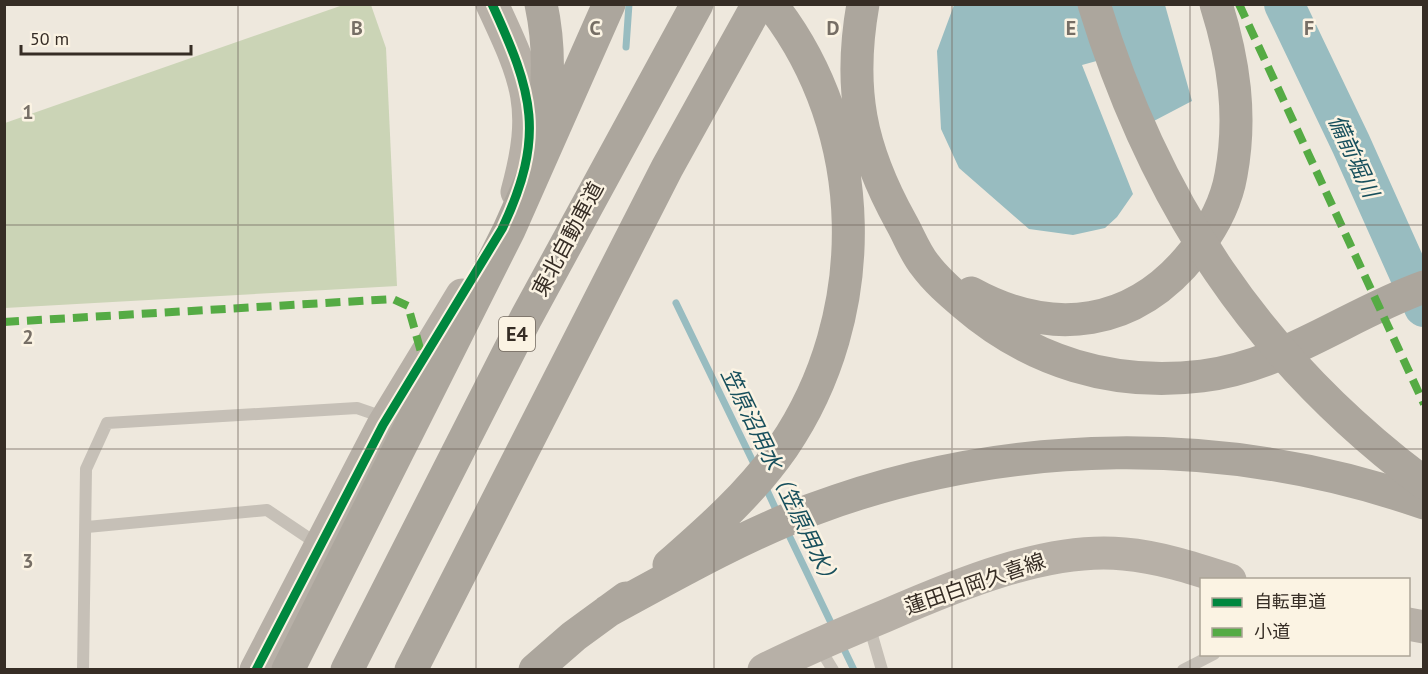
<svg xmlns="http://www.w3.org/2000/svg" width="1428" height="674" font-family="'PT Sans','Noto Sans JP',sans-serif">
  <rect width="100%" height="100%" fill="#eee8dd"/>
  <path fill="#cbd4b6" d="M343,5H371L386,48L397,286L5,308V123Z"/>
  <path fill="#98bcc0" d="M954,5H1165L1192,101L1150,123L1122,54L1082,65L1133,194L1117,217L1105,228L1073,235L1029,229L959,168L941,129L937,51Z"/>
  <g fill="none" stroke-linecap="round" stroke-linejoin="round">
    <path stroke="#98bcc0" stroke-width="7" d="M626,47L629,4
      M676,303L756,468
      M765,486L778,514
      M786,529L833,627
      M841,643L854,670"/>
    <path stroke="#98bcc0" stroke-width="40" d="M1284,4L1351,144L1424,307"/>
    <path stroke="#c6c0b7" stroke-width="12" d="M87,527L267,510L319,545
      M869,625L882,670
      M819,647L833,670
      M83,670L86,469L107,423L357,408L386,418
      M1183,670L1214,654"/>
    <path stroke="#b7b0a7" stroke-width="33" d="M492,4C528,81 540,108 517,192
      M1408,624L1424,627
      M256,670L383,425L462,295
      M764,670C804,650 844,633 885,616C954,586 1048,546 1124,554C1160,557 1196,569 1230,580"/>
    <path stroke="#aca69d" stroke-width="33" d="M863,4C848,89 860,148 901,222C909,236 915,253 925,265C936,280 950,292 964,304C1031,362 1114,387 1202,376C1284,366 1348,314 1424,287
      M541,130C549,89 550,46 541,4
      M971,293C1053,338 1135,327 1194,252C1212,229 1226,204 1231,175C1242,116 1234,61 1216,4
      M669,565C710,529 751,493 783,447C873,315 871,131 771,4
      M608,611C674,575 741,537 811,510C1007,436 1226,434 1424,503
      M288,670L509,230L609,4
      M347,670L526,318L697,4
      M411,670L667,168L758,4
      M535,670L574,636L626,598"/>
    <path stroke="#aca69d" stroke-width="33" d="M1094,4C1155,203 1257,358 1424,483"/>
    <path stroke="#55ab44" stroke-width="8" stroke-dasharray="15 8" stroke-linecap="butt" d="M1239,4L1424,404
      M4,322L393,299L408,306L423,359"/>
    <g stroke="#fbf3e3" stroke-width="13">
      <path id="cycleway" d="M256,670L383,425L502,229C546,136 533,93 492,4"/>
    </g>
    <use href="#cycleway" stroke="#00873e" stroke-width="9"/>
  </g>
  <path fill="none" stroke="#766e65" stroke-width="1.5" stroke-opacity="0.55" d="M238,4V670M476,4V670M714,4V670M952,4V670M1190,4V670M4,225H1424M4,449H1424"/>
  <g text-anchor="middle" stroke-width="5" stroke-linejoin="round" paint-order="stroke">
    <rect fill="#fbf3e3" stroke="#71685e" stroke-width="1.5" x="499" y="317" width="36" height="34" rx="4.5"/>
    <g font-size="20" font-weight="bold" fill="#362d25">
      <text x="517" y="341">E4</text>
    </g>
    <g font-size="21" fill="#362d25" stroke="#fbf3e3">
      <text transform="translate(568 239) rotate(-62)" y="7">東北自動車道</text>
      <text transform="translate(975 584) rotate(-19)" y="7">蓮田白岡久喜線</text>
    </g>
    <g font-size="22" font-style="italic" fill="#174f5c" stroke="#fbf3e3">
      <text transform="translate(1354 156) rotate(65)" y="8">備前堀川</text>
      <text transform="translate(781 478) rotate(64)" y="8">笠原沼用水（笠原用水）</text>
    </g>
  </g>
  <g font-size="20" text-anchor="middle" font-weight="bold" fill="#766e65" stroke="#fbf3e3" stroke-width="5" stroke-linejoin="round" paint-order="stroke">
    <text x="357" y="35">B</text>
    <text x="595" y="35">C</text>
    <text x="833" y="35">D</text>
    <text x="1071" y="35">E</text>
    <text x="1309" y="35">F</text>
    <text x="28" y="119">1</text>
    <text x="28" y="344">2</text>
    <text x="28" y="568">3</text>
  </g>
  <rect width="1428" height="674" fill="none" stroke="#362d25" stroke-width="12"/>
  <rect x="1200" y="578" width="210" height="78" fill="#fbf3e3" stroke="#aca497" stroke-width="1.5"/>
  <rect x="1212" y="598" width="30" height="9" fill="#00873e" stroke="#aca497" stroke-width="1.5"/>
  <text x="1254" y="608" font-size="18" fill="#362d25">自転車道</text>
  <rect x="1212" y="628" width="30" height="9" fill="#55ab44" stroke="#aca497" stroke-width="1.5"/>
  <text x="1254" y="638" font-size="18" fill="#362d25">小道</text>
  <path d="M21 45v9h170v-9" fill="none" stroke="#362d25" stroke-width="3"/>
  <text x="30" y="45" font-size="18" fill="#362d25" stroke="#fbf3e3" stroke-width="4.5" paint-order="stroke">50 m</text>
</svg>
